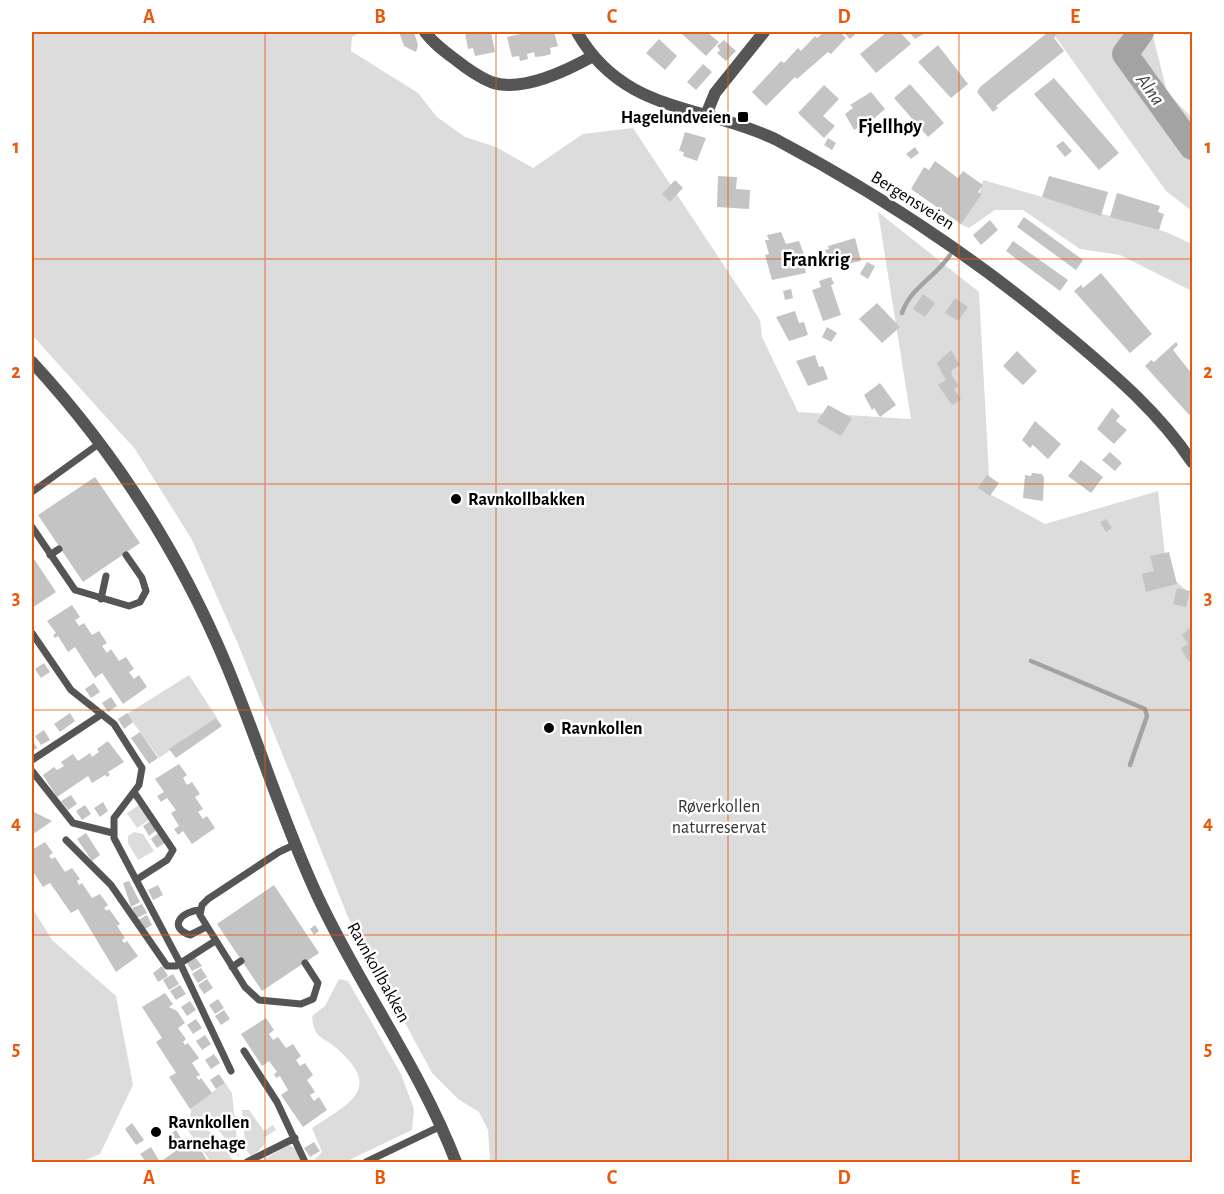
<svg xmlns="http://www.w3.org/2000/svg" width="1224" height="1194" font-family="'Alegreya Sans',sans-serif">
  <rect width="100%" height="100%" fill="#fff"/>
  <path fill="#dcdcdc" d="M32,32H361L352,37L351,51L418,93L437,117L465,137L496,147L533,168L583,134L633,128L760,320L762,337L798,412L911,419L878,212L979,292L990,494L1045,524L1158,491L1167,574L1192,595V1162H490L488,1130L479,1112L458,1099L432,1073L348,917L238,644L191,538L135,449L32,335Z
    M1052,32H1152L1167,92L1192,118V211L1166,191Z
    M983,180L1166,232L1192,244V291L1120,255L1080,249L1023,210H995L969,228L958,223L980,192Z
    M189,675L217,718L159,758L127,714Z
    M139,805L149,820L137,828L127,813Z
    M134,832L143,834L154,851L138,860L128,843V836Z
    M32,907L52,940L116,996L133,1085L100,1154L81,1162H32Z
    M339,979L348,981L401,1074L414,1109L412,1130L345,1162H316L315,1159L322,1152L312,1128C349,1103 385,1089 335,1047C321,1035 314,1039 312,1016L325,1006Z
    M225,1083L232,1093L239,1158C225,1138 215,1119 190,1117L191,1107Z
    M242,1110H249L264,1131L273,1125L276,1130L265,1137L264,1145L252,1157L246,1150Z
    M184,1125C210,1123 222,1143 234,1162H211Z
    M289,1145L295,1148L301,1162H259Z"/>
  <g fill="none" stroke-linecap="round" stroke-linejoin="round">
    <path stroke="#a3a3a3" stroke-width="4.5" d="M902,313C910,288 936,277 950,255
      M1031,661L1145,709L1147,716L1130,765"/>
    <path stroke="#a3a3a3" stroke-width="26" d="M1141,32L1125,54L1192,147"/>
  </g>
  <path fill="#c4c4c4" d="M399,32H414L418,45L416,52L404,46Z
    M470,32H491L495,52L475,56L473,48L468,49L465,33Z
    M529,32H554L558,46L550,48L551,54L544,56L535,57L534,52L527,54L528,59L520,61L519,56L512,57L507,37Z
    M684,32H707L719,42L706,56L682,34Z
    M824,32H840L846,38L831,54L828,52L797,79L795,77L766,106L752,92L781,61L784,63L798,48L801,51L815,36L817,38Z
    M843,32H858L850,39Z
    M887,32H900L911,44L876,73L860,54Z
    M909,32H927L915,39Z
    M1048,32H1053L1056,35L1054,38L1064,51L996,106L998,108L993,112L977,92L980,87Z
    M659,39L677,56L665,70L646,53Z
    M724,40L736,51L726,61L717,53L720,50L717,46Z
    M938,45L968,84L951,98L918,62Z
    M703,64L712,72L696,90L687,82Z
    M1054,78L1119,153L1099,170L1034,94Z
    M910,84L944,123L928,137L894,98Z
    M824,85L839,99L823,116L835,126L824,138L798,113Z
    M871,92L885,109L860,131L857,128L854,130L845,114L853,108L850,105Z
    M685,132L706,138L697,161L683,156L684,152L679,151Z
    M828,138L836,143L832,150L824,145Z
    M1063,141L1072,151L1065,157L1056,146Z
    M915,147L919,153L911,159L906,154Z
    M935,161L958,178L963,171L983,185L978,192L982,194L961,224L911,189L924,167L929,170Z
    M718,176L737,177L736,189L750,190L749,209L717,207Z
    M1049,176L1108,192L1101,216L1042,197Z
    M675,180L683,188L670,202L662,194Z
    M1117,193L1160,206L1158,212L1164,214L1159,230L1110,217Z
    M1024,217L1083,260L1076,270L1017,227Z
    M990,220L998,230L981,245L973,235Z
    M781,232L786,244L799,241L805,257H803L806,273L772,280L765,255L769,254L765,240H769L767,235Z
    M855,238L861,261L831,267L825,250L829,249L828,246Z
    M1013,241L1068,280L1060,291L1006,251Z
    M867,262L875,266L868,279L860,274Z
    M1101,273L1152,334L1130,353L1074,291L1081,285L1083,288Z
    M831,277L834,284L831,285L841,315L823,321L812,290L821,287L819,281Z
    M791,289L793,298L785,300L783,291Z
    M923,294L935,303L925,317L913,309Z
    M955,298L968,307L958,321L945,313Z
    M877,303L900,327L882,343L859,319Z
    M795,311L799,323L804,322L808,335L789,341L776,317Z
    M827,327L837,333L831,342L822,337Z
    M1176,342L1178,345L1173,350L1192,374V418L1145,366L1151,360L1154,362Z
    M951,350L960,365L952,370L951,374L959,386L954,389L961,399L952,405L938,385L946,380L937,363Z
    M1017,351L1037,371L1023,385L1003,366Z
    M815,355L819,367L823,366L828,379L808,386L796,361Z
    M880,383L896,405L880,417L874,408L872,410L864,395Z
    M828,405L852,418L841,436L817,422Z
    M1112,408L1120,416L1116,421L1127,430L1114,444L1097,429Z
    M1035,421L1061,444L1048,459L1033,445L1030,448L1022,440Z
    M1110,452L1122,463L1115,471L1102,460Z
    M1081,460L1103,477L1091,493L1068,476Z
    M1032,473L1042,474L1044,478L1043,501L1023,498L1025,475L1031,476Z
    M987,475L999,483L990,496L978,488Z
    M95,477L140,543L83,582L38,515Z
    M1106,519L1112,528L1106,532L1100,522Z
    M1169,552L1177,584L1146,592L1142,574L1154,571L1150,556Z
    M32,556L56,592L32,608Z
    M1177,588L1190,591L1186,607L1173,604Z
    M72,605L80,617L75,620L79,626L84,623L92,635L99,631L107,643L102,646L107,653L111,649L119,661L126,657L134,669L129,672L134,679L139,675L147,687L123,704L102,673L95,678L75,647L68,652L58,636L55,638L53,635L56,633L47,621Z
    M1192,626V659L1188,661L1181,648L1188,644L1182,635Z
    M44,663L50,672L41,678L35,669Z
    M94,683L100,692L91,698L85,689Z
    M111,697L117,706L108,712L102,703Z
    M70,713L75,721L60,732L54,724Z
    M127,713L133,722L124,729L118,719Z
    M216,718L222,726L176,758L169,749Z
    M44,730L50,740L41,745L35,736Z
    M140,732L158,758L149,764L131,738Z
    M32,739L37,748L32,751Z
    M108,741L124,762L108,772L110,775L107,777L105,775L92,783L88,776L57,797L43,775L54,767L57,770L64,766L61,762L73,754L78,761L90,753L92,757L99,752L97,749Z
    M179,764L187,775L183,778L187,785L192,782L200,794L195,797L203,809L198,812L203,819L207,816L215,828L192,844L183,831L178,835L174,829L179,826L171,813L176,810L167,798L161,802L157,796L164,792L155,779Z
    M71,795L77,804L68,810L61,801Z
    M103,802L108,811L100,817L94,808Z
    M85,805L91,814L82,820L76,811Z
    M32,811L52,821L32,835Z
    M152,820L158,829L149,836L143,826Z
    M160,832L166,842L157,848L151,839Z
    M86,833L100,855L92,861L77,839Z
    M45,842L53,853L49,856L52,859L55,857L65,872L72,868L80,879L77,881L79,885L82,883L92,898L100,894L108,905L104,908L107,911L109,909L120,924L117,926L125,938L122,940L124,943L127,941L138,956L116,972L78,909L71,913L50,883L43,887L32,870V850Z
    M129,881L140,902L131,907L123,883Z
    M158,885L163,895L153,900L148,890Z
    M274,885L319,953L262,991L217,924Z
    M142,904L147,913L137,918L132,908Z
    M147,915L152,925L143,930L138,920Z
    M315,925L319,931L314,935L310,929Z
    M195,957L202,966L192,971L187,963Z
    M162,966L168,976L158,982L153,973Z
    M201,968L207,977L198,983L192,974Z
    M173,974L179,984L169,990L163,980Z
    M207,979L213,988L204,994L198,985Z
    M180,985L186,994L176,1000L170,991Z
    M165,993L173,1004L169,1007L177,1011L185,1023L178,1028L186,1039L183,1042L185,1045L188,1043L199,1058L192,1063L200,1075L196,1077L199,1080L201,1078L212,1093L190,1109L169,1077L176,1073L156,1042L162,1038L142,1007Z
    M218,999L224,1008L215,1014L209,1005Z
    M190,1001L196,1010L187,1016L181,1007Z
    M224,1010L230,1019L221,1025L215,1016Z
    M266,1018L274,1030L269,1034L273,1040L278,1037L286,1048L293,1044L301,1056L296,1060L300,1066L305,1063L313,1075L307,1080L315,1092L310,1095L314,1101L319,1097L327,1110L303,1127L281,1095L288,1090L281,1078L280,1076L276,1078L274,1074L277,1072L269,1061L262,1066L241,1034Z
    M196,1019L202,1028L193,1034L187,1025Z
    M205,1035L211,1044L202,1050L196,1041Z
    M214,1054L220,1063L211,1069L205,1060Z
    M219,1074L225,1083L216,1089L210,1080Z
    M132,1123L144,1140L136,1145L125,1129Z
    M176,1130L185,1145L194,1139L207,1160L203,1162H146L140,1154L151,1147L160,1162L177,1150L166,1137Z
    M314,1142L320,1151L310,1157L304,1148Z"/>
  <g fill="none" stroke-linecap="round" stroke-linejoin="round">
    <path stroke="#555" stroke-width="7" d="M32,492L100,443
      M32,527L75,590L129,606L140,602L146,591L142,578L126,555
      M50,555L59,549
      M101,599L106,576
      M32,633L71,690L114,724L142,768L139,785L114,818V838L180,963L231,1071
      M32,760L102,714
      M32,771L73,823L113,833
      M134,792L173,850L167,860L136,880
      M66,840L111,885L167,966H176L215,941
      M296,844L279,852L208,899L202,905L200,915L245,987L259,1000L301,1004L313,999L318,983L305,963
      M200,910C182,911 167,927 190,935L206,927
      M232,967L241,961
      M244,1051L277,1102L305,1162
      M247,1162L295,1138
      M366,1162L441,1126"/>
    <path stroke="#555" stroke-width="12" d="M425,32C433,43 444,51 456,60C466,68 479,77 491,82C521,93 568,70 593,56
      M706,115L715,93L764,32"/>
    <path stroke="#555" stroke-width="12" d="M577,32C623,113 700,104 775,139C881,195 981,262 1072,339C1117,377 1160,414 1192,462
      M32,362C114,451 179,552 226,664C258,740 282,820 317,895C359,986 420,1068 456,1162"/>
  </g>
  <path fill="none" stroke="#e8590c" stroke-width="1.5" stroke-opacity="0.55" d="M265,32V1162M496,32V1162M728,32V1162M959,32V1162M32,259H1192M32,484H1192M32,710H1192M32,935H1192"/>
  <g fill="#000" stroke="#fff" stroke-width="2">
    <rect x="737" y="111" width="12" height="12" rx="3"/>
    <circle cx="456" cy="499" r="6"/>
    <circle cx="549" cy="728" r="6"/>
    <circle cx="156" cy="1132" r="6"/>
  </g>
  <g text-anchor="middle" stroke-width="5" stroke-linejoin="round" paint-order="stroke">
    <g font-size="18" font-weight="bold" fill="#000" stroke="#fff" text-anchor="start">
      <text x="731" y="123" text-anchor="end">Hagelundveien</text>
      <text x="468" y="505">Ravnkollbakken</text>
      <text x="561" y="734">Ravnkollen</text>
      <text x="168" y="1128">Ravnkollen<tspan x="168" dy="21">barnehage</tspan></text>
    </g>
    <g font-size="18" fill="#000" stroke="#fff">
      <text transform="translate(913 200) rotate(32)" y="6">Bergensveien</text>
      <text transform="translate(379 972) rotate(61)" y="6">Ravnkollbakken</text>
    </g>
    <g font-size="18" fill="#333" stroke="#fff">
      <text x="719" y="812">Røverkollen<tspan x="719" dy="21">naturreservat</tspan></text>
    </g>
    <g font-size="20" font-style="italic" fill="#444" stroke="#fff">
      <text transform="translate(1151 89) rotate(54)" y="7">Alna</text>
    </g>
    <g font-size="20" font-weight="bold" fill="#000" stroke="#fff">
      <text x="890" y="133">Fjellhøy</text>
      <text x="816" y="266">Frankrig</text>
    </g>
  </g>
  <rect width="1224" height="1194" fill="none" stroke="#ffffff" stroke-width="66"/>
  <rect x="33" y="33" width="1158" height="1128" fill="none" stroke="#e8590c" stroke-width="2"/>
  <g font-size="20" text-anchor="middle" font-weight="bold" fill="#e8590c">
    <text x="149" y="23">A</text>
    <text x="380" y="23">B</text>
    <text x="612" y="23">C</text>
    <text x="844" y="23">D</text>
    <text x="1075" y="23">E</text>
    <text x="16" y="153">1</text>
    <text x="1208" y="153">1</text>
    <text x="16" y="378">2</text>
    <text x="1208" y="378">2</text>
    <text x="16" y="604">3</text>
    <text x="1208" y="604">3</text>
    <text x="16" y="829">4</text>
    <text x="1208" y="829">4</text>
    <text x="16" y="1055">5</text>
    <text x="1208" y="1055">5</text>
    <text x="149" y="1184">A</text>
    <text x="380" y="1184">B</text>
    <text x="612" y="1184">C</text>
    <text x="844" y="1184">D</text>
    <text x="1075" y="1184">E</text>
  </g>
</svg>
